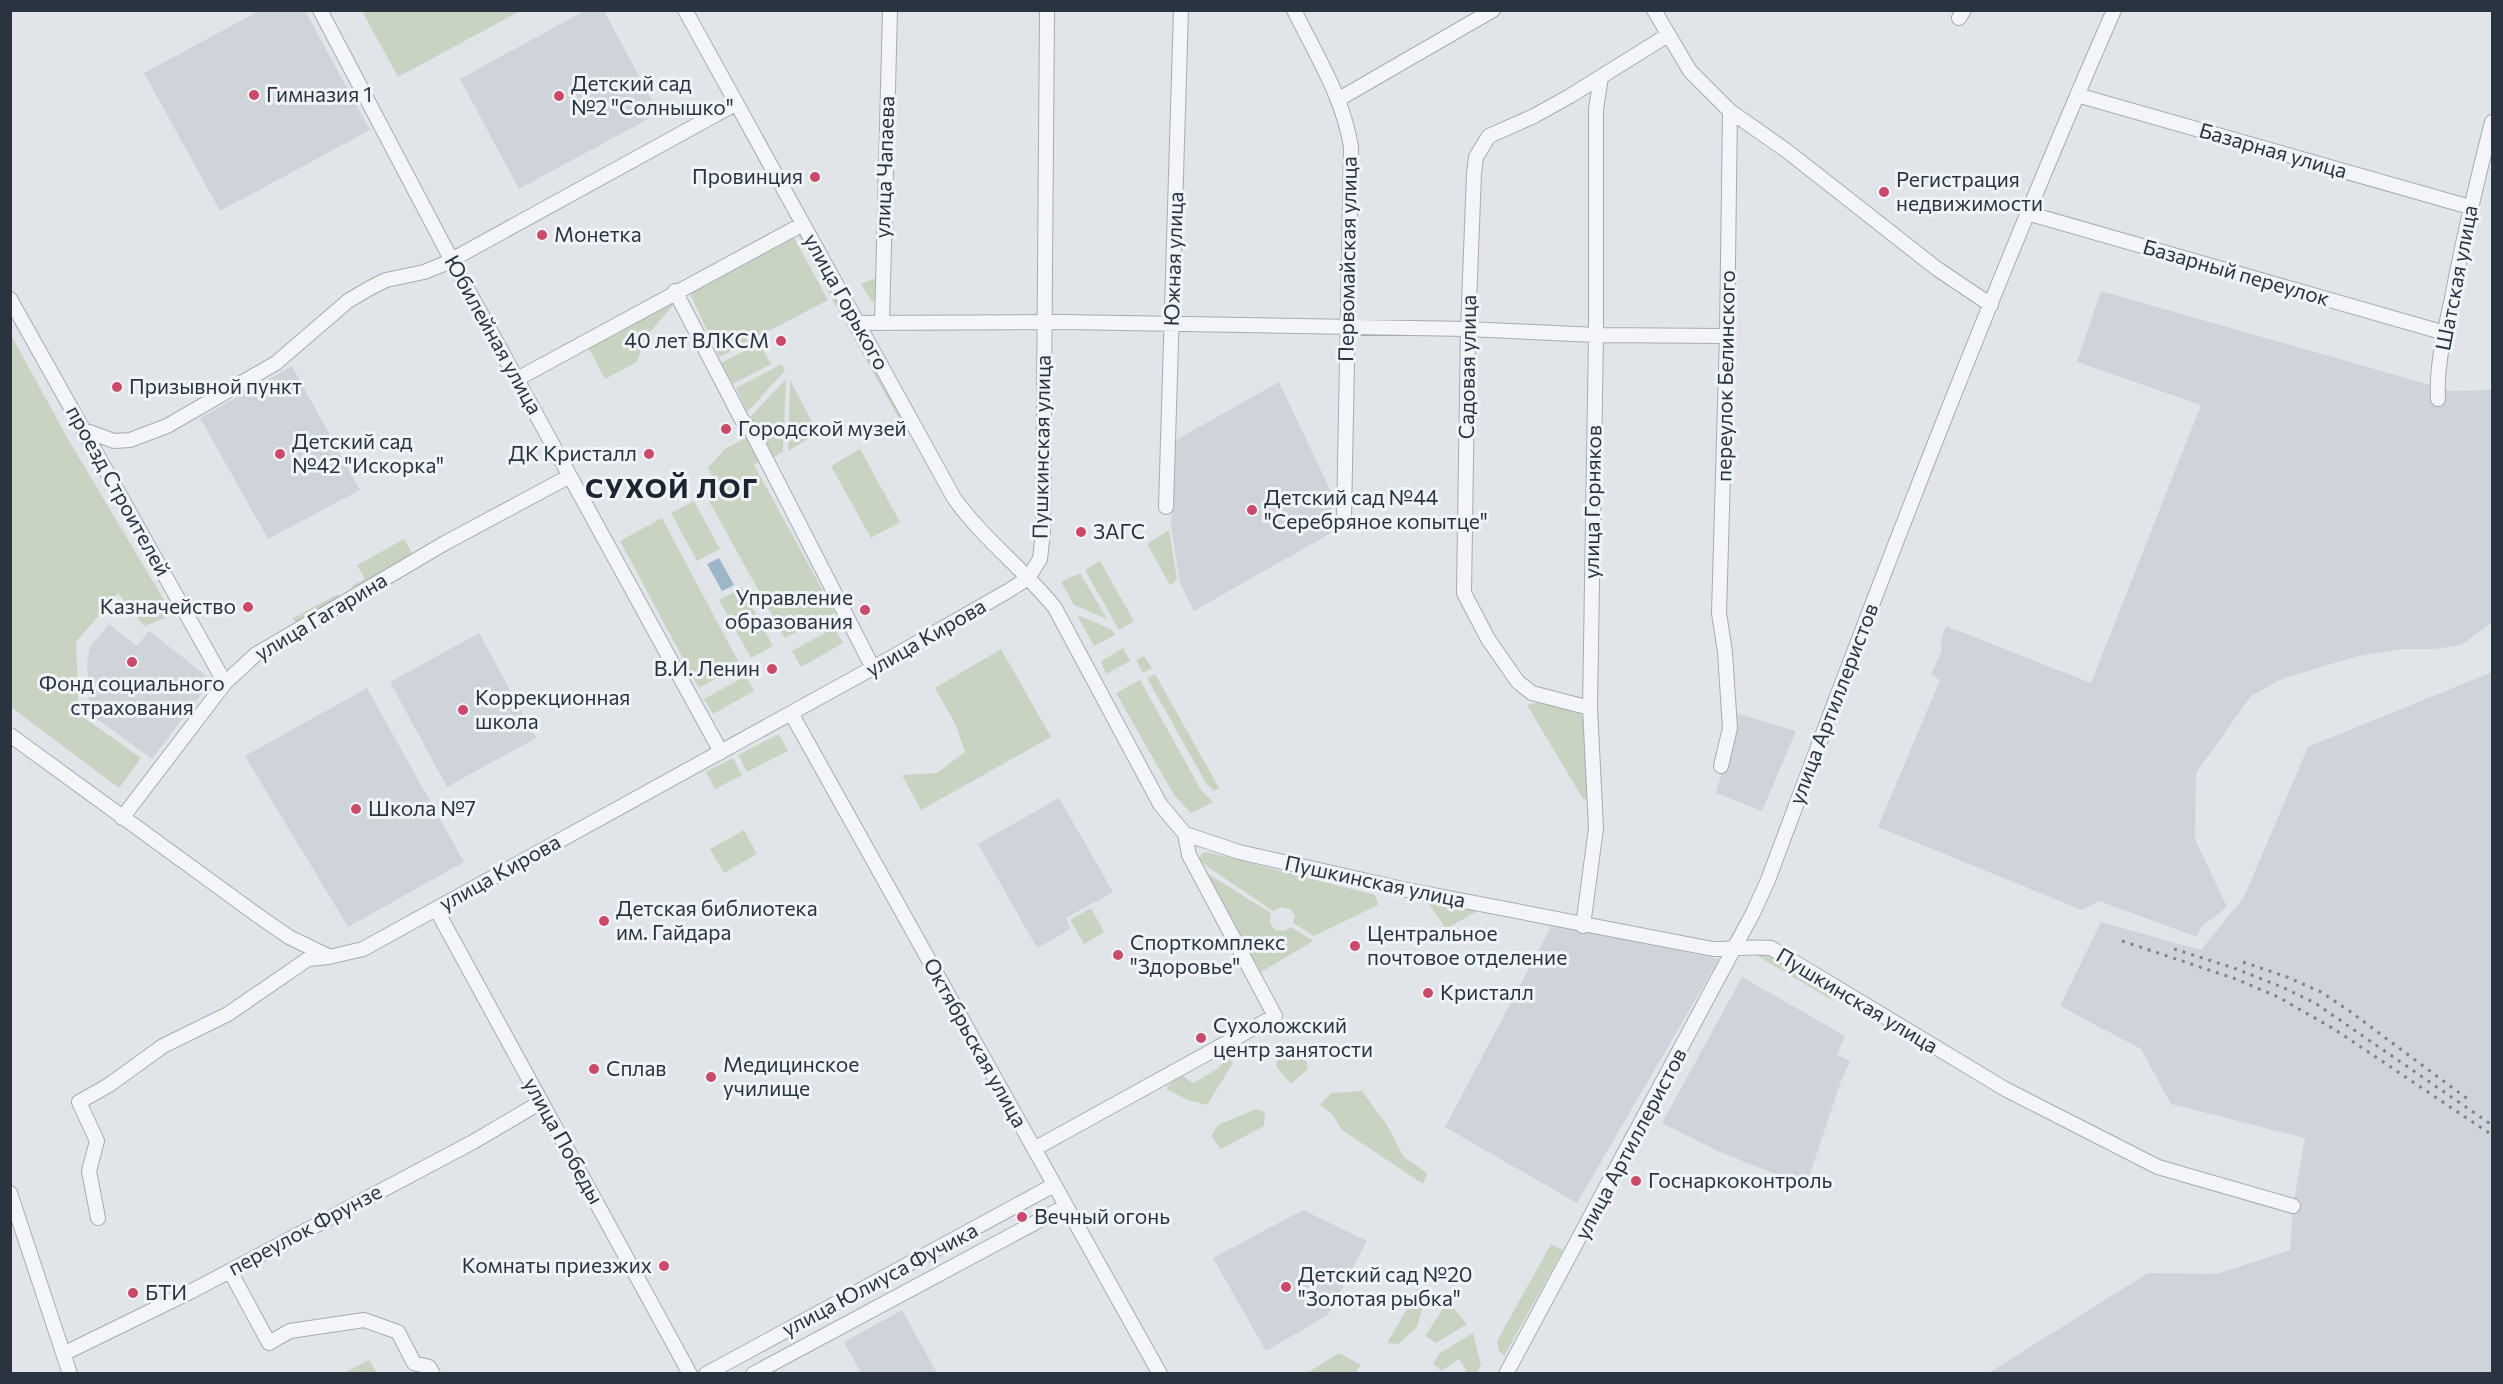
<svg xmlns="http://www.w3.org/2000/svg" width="2503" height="1384" font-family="Commissioner,sans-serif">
  <rect width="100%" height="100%" fill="#e1e5e9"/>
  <path fill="#cfd4db" d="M586,10L604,11L659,113L519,189L460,79Z
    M259,11H305L370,130L220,211L144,73Z
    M2101,291L2451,391L2492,390V623L2461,645L2435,649H2402L2358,656L2284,678L2251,696L2196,773L2195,839L2227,907L2201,927L2197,937L2099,901L2082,910L1878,827L1940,680L1931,675L1941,652L1942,636L1946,626L2091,683L2201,405L2077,362Z
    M292,366L360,490L268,539L200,418Z
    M1279,382L1332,494L1331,533L1194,611L1180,583L1171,527L1176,440Z
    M109,624L137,646L149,631L212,680L152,759L90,714L87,663L90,647Z
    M479,633L536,738L447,787L390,682Z
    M2492,672V1373L1987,1374L2148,1273L2216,1274L2290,1250L2293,1206L2305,1138L2171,1104L2141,1049L2060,1006L2101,922L2201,950L2244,897L2308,747Z
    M367,688L464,862L348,927L245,756Z
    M1738,714L1796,731L1762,811L1716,793Z
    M1059,798L1113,892L1066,918L1071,929L1037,948L978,844Z
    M1552,925L1719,959L1577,1203L1445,1127Z
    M1742,977L1845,1036L1837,1055L1850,1061L1841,1081L1808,1180L1795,1182L1720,1152L1662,1123Z
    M1303,1210L1367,1241L1328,1315L1266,1351L1213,1258Z
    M902,1310L937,1373H861L844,1342Z"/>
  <path fill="#c8d3c2" d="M362,11H520L398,77Z
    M800,228L836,292L830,295L796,231Z
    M791,232L828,300L719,357L689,291Z
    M876,278V300L872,302L861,284Z
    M838,296L904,413L901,417H898L832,299Z
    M671,298L674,304L644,339L637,362L605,379L587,345L605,335L610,338L619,333V327Z
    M11,335L69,441L173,615L144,626L118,593L76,642L79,714L141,758L119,788L11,707Z
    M759,343L771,364L733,384L721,363Z
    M782,364L785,371L747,412L736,388Z
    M786,379L783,452L770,459L750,417Z
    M790,380L818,433L788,451Z
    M749,436L762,460L754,465L835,613L785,638L705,494L718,487L708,468L725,449Z
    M860,449L900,522L871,538L831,466Z
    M694,501L720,549L697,561L671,513Z
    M662,518L740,665L699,688L620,541Z
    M1169,530L1177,580L1170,585L1147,544Z
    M404,539L415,558L354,591L352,586L365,579L357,565Z
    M1100,561L1134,621L1119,630L1085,570Z
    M1080,573L1107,619L1074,605L1061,582Z
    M742,588L773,646L751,658L719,600Z
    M338,594L341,599L296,623L293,618Z
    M1077,615L1111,629L1115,635L1094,646Z
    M834,628L843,643L801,667L792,651Z
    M1123,648L1130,661L1106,674L1101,661Z
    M1001,649L1051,737L921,810L902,775L937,773L965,752L955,723L935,688Z
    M1144,656L1152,668L1143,673L1136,660Z
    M1155,674L1219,788L1214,791L1206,783L1147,678Z
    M746,676L754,691L713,714L704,699Z
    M1140,680L1201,790L1213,802L1191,813L1174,795L1116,693Z
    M1541,702C1558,704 1577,705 1588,721L1592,799H1583L1527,705Z
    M779,734L788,751L747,772L738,755Z
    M733,758L742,775L715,789L706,772Z
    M744,830L757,854L724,873L710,849Z
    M1207,852L1375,895L1378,905L1314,936L1293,923L1295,916L1290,909L1281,907L1273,911L1199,861L1201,854Z
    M1200,869L1271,913L1270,923L1275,930L1284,931L1291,927L1313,941L1256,975Z
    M1427,901L1479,910L1446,929Z
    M1091,908L1104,932L1084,944L1070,920Z
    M1758,950L1834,993L1830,999L1756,955Z
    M1280,1046L1304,1052L1308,1069L1291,1084L1276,1066Z
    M1227,1055L1233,1063L1207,1105L1188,1100L1166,1089L1179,1073L1193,1083L1219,1068Z
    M1362,1091L1387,1125L1404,1157L1427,1173L1423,1184L1342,1130L1333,1115L1320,1105L1331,1093Z
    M1256,1109L1265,1112L1264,1126L1221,1149L1211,1136L1218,1125Z
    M1551,1244L1563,1250L1504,1356L1499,1351L1497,1341Z
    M1418,1290L1427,1293L1417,1327L1398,1344L1387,1343Z
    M1448,1301L1467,1324L1436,1343L1425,1336Z
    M1473,1333L1481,1365L1477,1373H1465L1466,1370L1459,1359L1441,1371L1433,1363L1440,1353Z
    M1339,1353L1361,1365L1355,1373H1307Z
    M369,1360L377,1373H344Z"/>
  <path fill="#9db6c8" d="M719,558L734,585L722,591L707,564Z"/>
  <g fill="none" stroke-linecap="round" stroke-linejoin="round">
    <g stroke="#a6acb3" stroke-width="16">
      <path id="minor" d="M320,10L451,259L721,752
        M685,10L954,498C983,539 1024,569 1055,608L1160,804L1185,834L1239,852L1407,890L1713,949C1733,949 1751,946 1771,948L2005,1089L2158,1167L2293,1206
        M1294,10C1316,55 1343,97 1351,147L1344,520
        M1654,10L1690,71L1730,111L1787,151L1936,268L1991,305
        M1959,18L1964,10
        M2077,95L2470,207
        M1339,99L1493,10
        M2027,213L2445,333
        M675,291L742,420L751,430L873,668
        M10,299L225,683
        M857,323L1063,322L1468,329L1596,335L1727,336
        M882,323L890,10
        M517,379L803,224
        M2438,399C2436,366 2445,331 2452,298C2463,239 2477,181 2492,122
        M84,430L114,441L130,440L167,426L276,363L348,301L370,288L386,280L424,272L444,264L735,104
        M1166,507L1181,10
        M1590,708L1532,693L1518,682L1488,639L1464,593L1468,329L1474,174L1476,157L1489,136L1534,116L1570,96L1668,35
        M791,713L1160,1374
        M10,735L260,917L289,937L328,956
        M1721,766L1730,728L1725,652L1719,613L1727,336L1730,111
        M122,818L225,683L255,655L445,543L570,476
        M436,909L690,1374
        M1583,926L1596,828L1590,708L1596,335V109L1601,77
        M1034,1149L1275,1016L1189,855L1185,834
        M10,1193L70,1374
        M98,1218L89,1171L97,1141L79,1102L109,1085L163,1046L228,1014L308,959L329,957L363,949L889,659L1008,591L1028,578L1040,559L1043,532L1047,10
        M230,1271L269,1343L290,1331L364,1320L398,1332L414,1363L429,1367L433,1374
        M65,1353L192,1291L473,1142L541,1102
        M706,1374L1054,1185
        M753,1374L1066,1206
        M1506,1374L1753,913L1768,880C1877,588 1989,296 2114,10"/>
    </g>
    <use href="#minor" stroke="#f3f5f8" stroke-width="14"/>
    <path stroke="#7b8692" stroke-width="3" stroke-dasharray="3 6" stroke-linecap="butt" d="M2122,941L2236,979L2278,997L2334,1029L2492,1135
      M2174,949L2234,968L2282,987L2315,1003L2492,1125
      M2243,962L2287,977L2321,992L2348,1010L2469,1100"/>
  </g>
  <g fill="#cb4969" stroke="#f0f4f7" stroke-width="2">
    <circle cx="254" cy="95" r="6"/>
    <circle cx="559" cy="96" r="6"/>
    <circle cx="815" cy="177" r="6"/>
    <circle cx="1884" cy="192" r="6"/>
    <circle cx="542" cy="235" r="6"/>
    <circle cx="781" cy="341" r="6"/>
    <circle cx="117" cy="387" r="6"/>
    <circle cx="726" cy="429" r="6"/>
    <circle cx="280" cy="454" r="6"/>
    <circle cx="649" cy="454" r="6"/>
    <circle cx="1252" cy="510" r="6"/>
    <circle cx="1081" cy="532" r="6"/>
    <circle cx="248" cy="607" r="6"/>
    <circle cx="865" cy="610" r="6"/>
    <circle cx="132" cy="662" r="6"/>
    <circle cx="772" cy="669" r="6"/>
    <circle cx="463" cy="710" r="6"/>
    <circle cx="356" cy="809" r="6"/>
    <circle cx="604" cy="921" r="6"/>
    <circle cx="1355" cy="946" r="6"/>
    <circle cx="1118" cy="955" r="6"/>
    <circle cx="1428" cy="993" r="6"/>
    <circle cx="1201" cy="1038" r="6"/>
    <circle cx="594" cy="1069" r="6"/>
    <circle cx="711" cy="1077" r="6"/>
    <circle cx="1636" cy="1181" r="6"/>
    <circle cx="1022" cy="1217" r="6"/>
    <circle cx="664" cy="1266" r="6"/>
    <circle cx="1286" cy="1287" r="6"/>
    <circle cx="133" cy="1293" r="6"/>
  </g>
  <g text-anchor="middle" stroke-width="6" stroke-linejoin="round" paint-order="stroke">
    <g font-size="21" fill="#2a3441" stroke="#f0f4f7" text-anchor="start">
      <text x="571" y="91">Детский сад<tspan x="571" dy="24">№2 "Солнышко"</tspan></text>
      <text x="266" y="102">Гимназия 1</text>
      <text x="803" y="184" text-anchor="end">Провинция</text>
      <text x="1896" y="187">Регистрация<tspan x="1896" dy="24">недвижимости</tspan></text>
      <text x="554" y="242">Монетка</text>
      <text x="769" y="348" text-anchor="end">40 лет ВЛКСМ</text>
      <text x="129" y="394">Призывной пункт</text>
      <text x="738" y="436">Городской музей</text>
      <text x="292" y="449">Детский сад<tspan x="292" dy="24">№42 "Искорка"</tspan></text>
      <text x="637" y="461" text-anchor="end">ДК Кристалл</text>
      <text x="1264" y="505">Детский сад №44<tspan x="1264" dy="24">"Серебряное копытце"</tspan></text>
      <text x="1093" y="539">ЗАГС</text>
      <text x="853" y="605" text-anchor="end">Управление<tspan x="853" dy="24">образования</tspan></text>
      <text x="236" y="614" text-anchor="end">Казначейство</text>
      <text x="760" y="676" text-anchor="end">В.И. Ленин</text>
      <text x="132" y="691" text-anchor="middle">Фонд социального<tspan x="132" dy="24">страхования</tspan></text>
      <text x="475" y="705">Коррекционная<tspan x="475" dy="24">школа</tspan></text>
      <text x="368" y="816">Школа №7</text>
      <text x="616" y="916">Детская библиотека<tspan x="616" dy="24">им. Гайдара</tspan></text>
      <text x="1367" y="941">Центральное<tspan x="1367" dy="24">почтовое отделение</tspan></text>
      <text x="1130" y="950">Спорткомплекс<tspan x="1130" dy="24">"Здоровье"</tspan></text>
      <text x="1440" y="1000">Кристалл</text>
      <text x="1213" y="1033">Сухоложский<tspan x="1213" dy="24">центр занятости</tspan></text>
      <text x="723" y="1072">Медицинское<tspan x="723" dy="24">училище</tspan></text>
      <text x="606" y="1076">Сплав</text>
      <text x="1648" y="1188">Госнаркоконтроль</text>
      <text x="1034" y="1224">Вечный огонь</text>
      <text x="652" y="1273" text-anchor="end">Комнаты приезжих</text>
      <text x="1298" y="1282">Детский сад №20<tspan x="1298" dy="24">"Золотая рыбка"</tspan></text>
      <text x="145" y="1300">БТИ</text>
    </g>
    <g font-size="21" fill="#2a3441" stroke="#f0f4f7">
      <text transform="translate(2273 151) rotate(16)" y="7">Базарная улица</text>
      <text transform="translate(885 167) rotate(-88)" y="7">улица Чапаева</text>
      <text transform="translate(1174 259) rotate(-88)" y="7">Южная улица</text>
      <text transform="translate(1348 259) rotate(-89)" y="7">Первомайская улица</text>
      <text transform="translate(2236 273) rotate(16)" y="7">Базарный переулок</text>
      <text transform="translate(2457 278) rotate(-79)" y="7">Шатская улица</text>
      <text transform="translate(846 302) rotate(61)" y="7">улица Горького</text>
      <text transform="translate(493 335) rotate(61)" y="7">Юбилейная улица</text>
      <text transform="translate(1468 367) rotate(-89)" y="7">Садовая улица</text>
      <text transform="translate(1726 376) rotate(-89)" y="7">переулок Белинского</text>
      <text transform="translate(1042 447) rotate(-89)" y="7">Пушкинская улица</text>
      <text transform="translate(118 491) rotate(61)" y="7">проезд Строителей</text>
      <text transform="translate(1593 502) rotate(-89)" y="7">улица Горняков</text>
      <text transform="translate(321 617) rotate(-31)" y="7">улица Гагарина</text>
      <text transform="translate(926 638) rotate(-30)" y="7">улица Кирова</text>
      <text transform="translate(1834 704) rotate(-69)" y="7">улица Артиллеристов</text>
      <text transform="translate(500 873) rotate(-29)" y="7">улица Кирова</text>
      <text transform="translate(1375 882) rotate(12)" y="7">Пушкинская улица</text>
      <text transform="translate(1857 1001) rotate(31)" y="7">Пушкинская улица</text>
      <text transform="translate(975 1043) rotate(61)" y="7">Октябрьская улица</text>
      <text transform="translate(563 1141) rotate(61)" y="7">улица Победы</text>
      <text transform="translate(1631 1144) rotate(-62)" y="7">улица Артиллеристов</text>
      <text transform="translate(305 1230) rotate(-28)" y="7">переулок Фрунзе</text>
      <text transform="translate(880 1280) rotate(-28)" y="7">улица Юлиуса Фучика</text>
    </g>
    <g font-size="27" font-weight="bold" letter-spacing="1.5" fill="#1c2531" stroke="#f0f4f7">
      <text x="672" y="498">СУХОЙ ЛОГ</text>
    </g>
  </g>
  <rect width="2503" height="1384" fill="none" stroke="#2a3441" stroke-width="24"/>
</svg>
